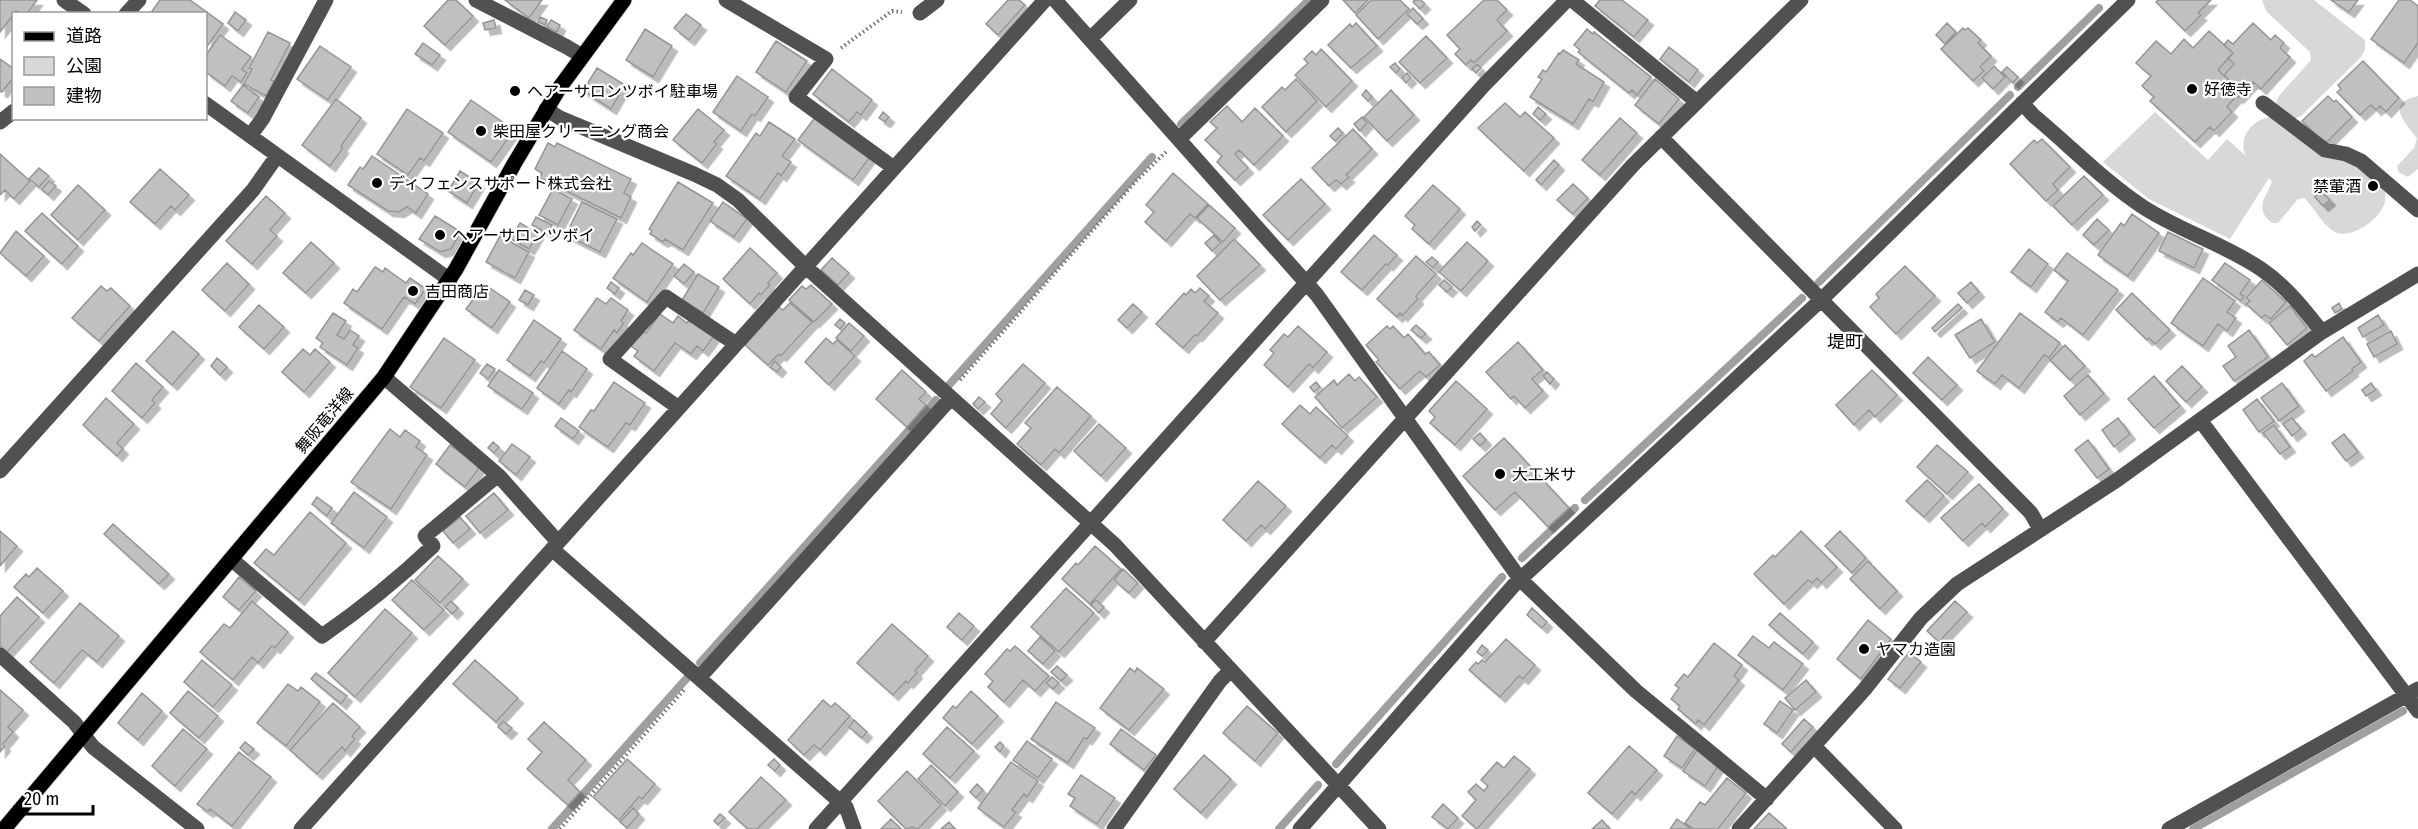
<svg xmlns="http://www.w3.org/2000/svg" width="2418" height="829" font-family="'Fira Sans Condensed','Noto Sans JP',sans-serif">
  <defs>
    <filter id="shadow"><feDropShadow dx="5.5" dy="5.5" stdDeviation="0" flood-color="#0004"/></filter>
  </defs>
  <rect width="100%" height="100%" fill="#fff"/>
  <path fill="#d8d8d8" d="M2262,0H2314L2365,40V50L2360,58L2301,116L2294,119L2276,104L2278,97L2311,60L2310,52L2266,11Z
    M2418,96V169L2408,177L2398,172L2397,166L2414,148L2417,138C2406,124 2384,103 2418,96Z
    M2155,112L2208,160L2227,139L2246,156C2237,138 2253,118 2272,117C2303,134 2335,150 2363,171C2368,175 2377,179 2381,185C2400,207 2354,242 2335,232C2322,225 2315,208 2304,198L2298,199L2278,223H2272C2254,209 2265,199 2272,182L2269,178L2230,239L2149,199L2103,162Z"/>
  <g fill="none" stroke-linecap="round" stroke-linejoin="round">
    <path stroke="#9f9f9f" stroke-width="8" d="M2018,87L2099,8
      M1181,124L1309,0
      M1819,282L2010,95
      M949,385L1152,157
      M1585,500L1802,298
      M1522,558L1575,508
      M700,663L936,400
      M1336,764L1502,577
      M552,829L687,678
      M1279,829L1318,785
      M2193,829L2403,711"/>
  </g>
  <path fill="#c0c0c0" stroke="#959595" stroke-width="1.5" filter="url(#shadow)" d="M0,0H37L27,14L16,11L0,32Z
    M160,0H190L223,24L206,48V14H150Z
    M448,0H456L473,16L445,45L424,26Z
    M505,0H542L529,18Z
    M1008,0H1019L1025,5L998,35L986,24Z
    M1343,0H1368L1355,13Z
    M1371,0H1400L1409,9L1378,39L1356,15Z
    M1415,0H1421L1425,4L1420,9L1413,2Z
    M1484,0H1497L1507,10L1497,20L1507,31L1474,63L1471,60L1466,65L1455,54L1460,49L1447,35Z
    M1600,0H1622L1648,20L1634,37L1595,6Z
    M2158,0H2211L2198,13L2201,15L2185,31L2156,2Z
    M2331,0H2358L2349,12Z
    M2399,0H2410L2418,6V43L2404,63L2371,39Z
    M1413,8L1423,19L1417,24L1407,14Z
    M235,12L246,20L238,31L228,23Z
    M686,14L701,25L689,40L674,28Z
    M540,17L547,20L545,25L538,22Z
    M494,20L496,28L485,30L483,23Z
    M551,20L560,25L557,32L547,27Z
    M1356,23L1377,46L1351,68L1328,45L1350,24L1352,27Z
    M1947,23L1956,32L1945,44L1936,35Z
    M2253,23L2271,40L2275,35L2284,43L2280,48L2290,57L2261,89L2253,82L2238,98L2237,96L2241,91L2224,75L2234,64L2228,58L2233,53L2224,45L2228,40L2233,44Z
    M1963,28L1965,30L1968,28L1981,40L1978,43L1991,56L1980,67L1984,71L1973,81L1941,49Z
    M645,29L672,46L653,77L626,60Z
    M1587,29L1593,34L1594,32L1651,77L1637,95L1632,90L1629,93L1578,52L1580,50L1574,45Z
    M2209,31L2233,53L2218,70L2241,91L2227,107L2232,112L2214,131L2210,127L2195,142L2150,101L2154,97L2142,86L2151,76L2136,63L2156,41L2171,54L2184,39L2193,48Z
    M268,32L290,43L271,80L274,81L266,96L244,84L252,69L249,68Z
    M220,35L251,57L242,69L247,73L241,82L232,76L225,86L206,72V55Z
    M1426,36L1447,58L1420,83L1399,62Z
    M776,41L807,61L786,92L756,72Z
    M423,43L440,55L432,65L415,54Z
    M320,46L351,67L328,100L297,79Z
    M1669,47L1698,70L1689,82L1660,59Z
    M1321,49L1352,81L1326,107L1295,75L1308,63L1304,59L1312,51L1316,55Z
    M1563,50L1579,60L1576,64L1604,82L1593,102L1589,99L1573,124L1530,97L1542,79L1538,77L1543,70L1546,72L1559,53L1560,54Z
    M0,59L14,69V77L2,92L0,91Z
    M2363,61L2399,98L2386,112L2380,106L2376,110L2371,105L2360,115L2337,92L2341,89L2338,85Z
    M1395,63L1400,69L1396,73L1390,67Z
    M1477,64L1481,68L1476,73L1472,69Z
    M1994,66L2005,77L1993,89L1982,78Z
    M2007,67L2018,77L2013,83L2002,72Z
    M597,68L625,85L611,109L583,91Z
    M832,69L872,100L861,115L857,112L849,122L813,94Z
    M1407,73L1411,78L1406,83L1402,78Z
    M737,76L768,97L755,116L752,114L741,131L713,112Z
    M1296,79L1317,101L1286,132L1262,107L1282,87L1285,90Z
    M1655,79L1679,99L1659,124L1635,105Z
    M243,85L259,97L248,113L231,101Z
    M1366,90L1372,97L1368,101L1362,95Z
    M1391,90L1414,115L1387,141L1364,117Z
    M2328,96L2334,102L2336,100L2352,117L2325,144L2302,121Z
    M336,99L361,118L341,146L343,148L330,166L302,145Z
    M471,100L514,130L491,162L448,132Z
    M1505,103L1520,117L1525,112L1554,138L1524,171L1478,128Z
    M1227,106L1242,122L1255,108L1283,136L1254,165L1239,150L1235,154L1248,168L1235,180L1217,162L1222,156L1205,140L1217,128L1210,122Z
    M1538,107L1546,114L1540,120L1533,114Z
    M407,109L443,133L424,161L420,158L408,175L377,154Z
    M698,109L724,130L714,142L717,144L702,163L673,140Z
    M883,112L889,117L885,122L879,118Z
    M816,116L870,157L853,180L798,140Z
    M1362,117L1367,123L1360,131L1354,124Z
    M1620,118L1637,133L1600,175L1582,160Z
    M769,122L795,139L782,156L791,162L781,176L778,173L760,199L726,176L756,133L760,136Z
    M1338,128L1343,133L1335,141L1330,136Z
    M1353,129L1372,149L1346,175L1349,177L1341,184L1336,180L1329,186L1312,168Z
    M2042,139L2070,167L2053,184L2058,190L2046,201L2010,164L2034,140L2037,143Z
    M548,143L555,147L557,143L631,179L624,193L631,197L621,218L540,178L542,173L535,169Z
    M0,154L30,181L14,199L5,190L0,195Z
    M372,156L428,194L416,213L407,207L399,212L388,211L348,185L360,167L363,169Z
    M1554,160L1559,165L1541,185L1536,180Z
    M39,168L49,176L39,187L29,179Z
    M160,169L189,195L175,210L171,206L155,224L130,202Z
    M460,171L479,183L467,203L448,191Z
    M1173,173L1208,204L1195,218L1190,214L1166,241L1145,222L1154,212L1146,205Z
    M2084,176L2103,195L2072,225L2053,206Z
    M1301,179L1325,204L1288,240L1263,215Z
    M49,181L56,186L48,195L42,189Z
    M678,182L713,203L683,250L665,239L663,242L650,234L652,231L649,229Z
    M1573,184L1588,198L1573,214L1557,200Z
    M78,185L105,210L78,240L51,215Z
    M1433,185L1460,209L1429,244L1412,229L1415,225L1405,216Z
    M553,189L572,199L558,225L539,215Z
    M2321,191L2330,200L2323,206L2315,197Z
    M266,196L285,213L270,230L277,236L252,264L226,241Z
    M582,202L617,219L600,252L566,235Z
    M723,202L747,219L734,237L710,221Z
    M1209,205L1235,228L1223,242L1197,218Z
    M42,213L78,246L62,264L25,231Z
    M2132,214L2159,233L2128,276L2098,255L2121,223L2124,226Z
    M435,216L461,232L451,249L440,252L419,239Z
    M536,217L552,225L547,233L532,225Z
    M2097,219L2109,230L2094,245L2083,235Z
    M1477,221L1481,225L1475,231L1472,227Z
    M520,223L538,234L529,249L511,239Z
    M16,231L44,256L26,276L0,253Z
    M2168,232L2203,249L2194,268L2159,251Z
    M1214,235L1221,243L1212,251L1205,243Z
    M1374,235L1397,255L1388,265L1386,264L1362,290L1341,272Z
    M500,236L529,252L515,278L486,262Z
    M1234,239L1260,265L1220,300L1197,276Z
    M311,242L334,263L306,293L283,273Z
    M1467,242L1488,261L1461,291L1439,272Z
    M642,243L673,264L647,302L613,278L631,253L633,255Z
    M750,248L777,273L768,283L770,285L761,295L759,293L750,304L723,279Z
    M2029,249L2048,264L2031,287L2011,272Z
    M2067,253L2118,290L2083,335L2061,318L2058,322L2045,312L2068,281L2054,270Z
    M1416,256L1436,274L1416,296L1418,299L1402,316L1400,313L1397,317L1377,299Z
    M1432,257L1438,262L1433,268L1426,262Z
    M832,258L849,273L838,285L821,270Z
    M227,263L249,284L225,311L202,290Z
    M2225,263L2250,280L2240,294L2244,296L2241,301L2212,280Z
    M684,264L694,272L684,284L674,276Z
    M1905,266L1935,296L1896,334L1870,307L1879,298L1876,294Z
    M375,267L383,272L385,268L406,283L410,278L426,289L415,304L404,297L382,329L344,303L353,289L357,292Z
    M698,274L719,287L703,313L682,300Z
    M2203,278L2235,301L2227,312L2236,318L2227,331L2218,324L2203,346L2171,323Z
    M1444,280L1452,287L1447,292L1439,285Z
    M2262,280L2286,302L2271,319L2265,315L2262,318L2246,304L2250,301L2246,298Z
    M611,282L619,288L615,294L607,288Z
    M1971,282L1979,292L1967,303L1958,293Z
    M484,284L510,302L492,328L466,309Z
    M811,285L832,304L814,322L789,300L802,286L806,289Z
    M101,286L107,291L111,288L130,306L99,341L72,318Z
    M1200,288L1209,296L1204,301L1218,313L1197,336L1195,335L1183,348L1156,324L1184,293L1186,295L1191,289L1195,293Z
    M525,290L534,295L528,305L519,300Z
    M2132,293L2170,330L2155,344L2149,338L2147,340L2116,310Z
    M597,298L606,304L611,298L628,310L621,321L624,323L617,333L614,330L601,349L574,330Z
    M790,303L812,322L781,356L779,354L768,365L745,345L779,307L783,310Z
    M2339,303L2342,309L2335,313L2332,308Z
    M1133,304L1142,312L1127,328L1118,320Z
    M1958,304L1962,308L1935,332L1932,328Z
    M259,305L284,327L264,349L239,327Z
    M2290,306L2307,328L2287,345L2269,323Z
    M333,313L346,321L337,335L344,339L350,330L359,336L353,345L358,348L347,365L320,347L323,343L316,338Z
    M2020,313L2060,343L2049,358L2044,355L2019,388L2002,375L1995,384L1977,371Z
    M660,314L673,323L678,316L687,323L690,319L714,336L703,351L697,346L691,354L675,343L654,371L634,356L638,351L631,346L642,330L646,333Z
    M2378,315L2384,325L2363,337L2358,328Z
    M840,319L845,323L840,329L835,325Z
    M1981,319L1995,342L1970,358L1955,335Z
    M534,320L561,339L544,363L541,361L530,376L507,360Z
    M849,323L864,336L851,351L836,338Z
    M1416,325L1426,334L1421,338L1411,330Z
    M1298,326L1327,352L1313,368L1309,364L1288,387L1264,365L1274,353L1270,350L1284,334L1288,337Z
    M1387,326L1390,329L1393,326L1404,338L1408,334L1425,354L1429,352L1440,365L1426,377L1420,371L1400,389L1376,362L1379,360L1366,345Z
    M2249,330L2268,357L2234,381L2223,366L2236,357L2228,346Z
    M173,331L199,354L172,385L146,361Z
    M2391,331L2397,344L2374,357L2367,344Z
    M2343,337L2361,362L2352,369L2353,371L2326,391L2304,361L2312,354L2315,357Z
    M444,338L475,360L441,408L410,387Z
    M826,338L833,344L837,340L855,356L829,385L805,362Z
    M1518,342L1543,370L1532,379L1543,391L1525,408L1514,396L1511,399L1486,372Z
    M2065,345L2085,366L2070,380L2050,360Z
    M303,349L310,355L315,349L330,362L304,392L282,372Z
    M562,351L587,369L571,392L569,390L559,404L537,388Z
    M1928,357L1957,385L1942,400L1913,373Z
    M217,358L227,367L220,375L211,366Z
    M775,361L781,367L777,372L770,367Z
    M136,363L163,387L152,400L155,403L142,418L112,391Z
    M487,364L495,369L488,379L480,373Z
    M1023,364L1045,383L1006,428L991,414L1002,401L996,394Z
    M2182,366L2202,387L2186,402L2166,381Z
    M499,370L533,393L522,409L488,386Z
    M902,370L926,392L919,399L926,405L907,427L876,399Z
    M1872,370L1897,395L1875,417L1869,410L1854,425L1836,405Z
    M1547,372L1554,379L1550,384L1543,376Z
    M1349,374L1355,381L1359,377L1377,397L1342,428L1315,397L1334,380L1337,385Z
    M2088,375L2104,394L2080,415L2064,396Z
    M2154,376L2180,406L2154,428L2128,399Z
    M1456,381L1487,409L1455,445L1430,423L1435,417L1429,411Z
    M614,382L645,403L630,425L626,423L608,447L579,427L591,410L594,411Z
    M1316,382L1320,387L1314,392L1310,387Z
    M2282,383L2299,406L2279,421L2261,398Z
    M2371,383L2376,390L2366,396L2362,390Z
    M1057,387L1091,416L1059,453L1055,449L1041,465L1017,444L1031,428L1025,423Z
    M979,397L985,402L978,409L973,404Z
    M106,398L134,424L117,443L123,449L117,456L83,425Z
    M2257,399L2274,421L2259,432L2243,410Z
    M1300,405L1310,414L1316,407L1348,436L1336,449L1332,445L1320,458L1282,424Z
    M561,418L579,431L573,439L555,426Z
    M2118,418L2130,434L2114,447L2102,430Z
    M2292,418L2301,429L2292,436L2283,424Z
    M1099,424L1126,448L1101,476L1074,451Z
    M2274,425L2290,447L2280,454L2263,433Z
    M390,429L400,437L405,430L420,441L416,447L427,455L391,509L351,482Z
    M1480,433L1486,440L1480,446L1473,439Z
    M2344,434L2358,452L2346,461L2332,443Z
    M1504,438L1569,508L1548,527L1515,492L1495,510L1463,476Z
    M2088,440L2109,469L2097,478L2075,450Z
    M493,442L499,447L494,453L488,448Z
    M512,444L530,457L516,475L499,461Z
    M450,445L480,467L465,487L436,464Z
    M1937,445L1968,472L1947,494L1917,467Z
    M1927,480L1944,496L1924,517L1906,501Z
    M1258,481L1286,506L1265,529L1261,525L1246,541L1223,520Z
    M1979,484L2003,509L1985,527L1982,523L1963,541L1941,518Z
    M354,492L387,517L364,548L331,523Z
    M494,493L508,510L480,533L466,516Z
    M317,497L332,508L327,516L312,504Z
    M310,512L346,543L299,600L254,563L266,549L274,555Z
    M460,517L470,529L453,543L443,531Z
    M113,524L169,574L159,584L104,534Z
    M0,531L17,546L0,566Z
    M1801,531L1837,567L1821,583L1817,578L1812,583L1808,580L1784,604L1754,574L1773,555L1775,557Z
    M1840,531L1866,558L1852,573L1825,546Z
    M1095,546L1121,569L1090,604L1062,579L1076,563L1078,565Z
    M438,556L463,579L440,603L415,580Z
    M1868,561L1897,591L1880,609L1850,579Z
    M37,568L63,591L43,613L14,587L26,574L29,577Z
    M1123,569L1138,583L1129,593L1114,580Z
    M239,577L256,591L239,610L223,597Z
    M412,580L444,610L424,630L392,600Z
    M1066,588L1094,613L1059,652L1031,627Z
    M17,597L39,617L7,652L0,646V616Z
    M1096,600L1104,607L1099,613L1091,605Z
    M252,601L288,632L275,648L272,646L258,663L252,657L233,680L200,652L224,624L230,628Z
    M451,601L458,608L452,614L445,607Z
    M1955,601L1967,612L1939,642L1927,631Z
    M80,603L119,636L97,662L82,650L54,683L30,662Z
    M1532,608L1547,622L1542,628L1527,615Z
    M385,609L412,633L355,697L328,673Z
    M959,613L974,626L962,640L947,627Z
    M1780,613L1813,642L1803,654L1769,625Z
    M1868,620L1891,639L1861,679L1837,659Z
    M892,624L928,656L915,671L917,673L908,683L906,681L893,695L857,663Z
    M1753,636L1769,648L1774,642L1803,664L1783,690L1738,655Z
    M1040,637L1055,651L1043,664L1028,651Z
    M1506,639L1535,665L1523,679L1519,676L1500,697L1469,670L1476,662L1478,664L1482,660L1485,662Z
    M1714,643L1742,665L1734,676L1739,680L1704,725L1698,720L1696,724L1678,709L1680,706L1671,699L1679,688L1675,685L1684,674L1688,677Z
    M1482,645L1488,650L1482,656L1477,652Z
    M1015,646L1049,676L1035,691L1023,680L1004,702L988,687L993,681L985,674L1007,649L1010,651Z
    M1909,652L1921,662L1900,688L1888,679Z
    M202,660L232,685L213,707L184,682Z
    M475,660L518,698L496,722L453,684Z
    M1057,666L1067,675L1061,681L1051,672Z
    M1130,668L1135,672L1137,668L1164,689L1129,730L1100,708Z
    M316,673L347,696L341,704L311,679Z
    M1052,677L1059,683L1053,689L1046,683Z
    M1806,680L1816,692L1795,710L1785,698Z
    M288,684L298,691L301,687L320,702L286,746L257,723Z
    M0,690L23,710L8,727L13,732L3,744L5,746L0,752Z
    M188,691L218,716L199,738L170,713Z
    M971,691L998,716L972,744L943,718L953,706L956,708Z
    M142,693L162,711L138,740L118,723Z
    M823,700L831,707L835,703L850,716L820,750L814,745L804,755L788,740Z
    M1780,701L1793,710L1777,733L1764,724Z
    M1056,702L1095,728L1087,739L1084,738L1068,763L1031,739Z
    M333,703L360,727L352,736L355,739L345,751L342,747L317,774L290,750Z
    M1247,706L1278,733L1255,761L1223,733Z
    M1804,719L1813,727L1791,752L1782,744Z
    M854,720L867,732L862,738L849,727Z
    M503,721L512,728L506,734L498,727Z
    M544,722L586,760L568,780L580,792L568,805L527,769L542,752L528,739Z
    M947,727L974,751L950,778L923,754Z
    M183,729L207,749L175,786L152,766Z
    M1121,729L1156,755L1144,770L1110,744Z
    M1677,736L1695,749L1682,768L1664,756Z
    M1027,741L1052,759L1038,778L1013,760Z
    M245,742L254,749L248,755L240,748Z
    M1000,742L1004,746L1000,752L995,747Z
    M1629,746L1657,770L1635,795L1632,791L1612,814L1588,793Z
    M1697,750L1719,765L1705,786L1683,771Z
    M239,752L271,777L232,826L210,809L208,812L197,804Z
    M1204,755L1231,779L1201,813L1174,789Z
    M1514,756L1530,769L1477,829L1462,816L1476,800L1468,792L1476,784L1484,791L1488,786L1481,780L1497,762L1504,768Z
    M627,759L655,784L642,799L639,797L619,820L593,797Z
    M774,759L780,765L775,771L768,765Z
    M1011,762L1038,781L1027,797L1024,794L1012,810L1016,812L1004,827L978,808Z
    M931,765L958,792L945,806L918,779Z
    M907,771L941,805L918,829L912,827L906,829L878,801Z
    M1081,775L1115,798L1097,824L1070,806L1075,798L1068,794Z
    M761,777L786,800L757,829H748L729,812Z
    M1727,778L1746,793L1718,829H1694L1685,823L1700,802L1705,805Z
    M977,784L983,790L976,798L970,792Z
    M1443,804L1458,818L1448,829L1432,817Z
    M633,808L639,814L627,828L620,822Z
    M1769,813L1786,828L1785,829H1754Z
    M720,814L725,818L718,825L714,821Z
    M891,819L901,829H881Z
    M1677,819L1691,829H1670Z
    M1602,820L1610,829H1592Z
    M949,822L955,829H941Z"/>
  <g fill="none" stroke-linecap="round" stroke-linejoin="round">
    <g stroke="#dbdbdb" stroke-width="17">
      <path id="major" d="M4,829L384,377L456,269L514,164L560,87L624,0"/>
    </g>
    <path stroke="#737373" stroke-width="4" stroke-dasharray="1.5 3" stroke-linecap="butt" d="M841,48L892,11L902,12
      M960,380L1137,180L1166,152
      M560,829L684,690"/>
    <path stroke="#515151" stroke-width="15" d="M64,0L84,14
      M476,0L567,47L582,56
      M726,0L826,59L796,97L894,168
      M1055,0L1317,295L1520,579L1636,691L1767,799
      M1572,0L1697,102
      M920,13L937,0
      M126,14L139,0
      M1090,39L1130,0
      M2022,103L2034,116C2069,145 2105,182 2143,207C2180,231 2224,244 2261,269C2286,286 2304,309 2322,332
      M2263,103L2325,150L2346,154L2361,161L2418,210
      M206,104L450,280
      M546,109L560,118L694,174L717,185L738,200L806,267L1115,545L1379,829
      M0,122L14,111
      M250,136L263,118L326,0
      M1661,137L2031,513L2040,529
      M1179,139L1322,0
      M384,377L499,476L558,542
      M679,408L610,359L666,297L736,344
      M2200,420L2418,711
      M0,471L253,190L277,156
      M552,549L846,807L854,829
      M231,559L322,636C364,607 396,581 433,546L425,536L498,475
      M1204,642L1633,165L1801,0
      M0,655L74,722L93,747L197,829
      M699,678L951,398
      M1814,746L1895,829
      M301,829L1045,0
      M816,829L1484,85L1567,0
      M1114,829L1220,681L1231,670
      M1300,829L1514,585L1822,299L2128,0
      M1739,829L1864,690L1921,618L1957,584L2117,480L2322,332L2418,274
      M2169,829L2418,689"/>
    <use href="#major" stroke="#000" stroke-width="15"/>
  </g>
  <g fill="#000" stroke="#fff" stroke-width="2">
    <circle cx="2192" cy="89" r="6"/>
    <circle cx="515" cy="91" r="6"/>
    <circle cx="481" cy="131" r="6"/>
    <circle cx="377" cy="183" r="6"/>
    <circle cx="2373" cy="186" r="6"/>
    <circle cx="440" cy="235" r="6"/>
    <circle cx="413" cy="291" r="6"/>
    <circle cx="1500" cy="474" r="6"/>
    <circle cx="1864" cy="649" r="6"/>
  </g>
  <g text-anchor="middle" stroke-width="4.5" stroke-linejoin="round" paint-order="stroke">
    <g font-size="16" fill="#000" stroke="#fff" text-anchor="start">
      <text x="2204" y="95">好徳寺</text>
      <text x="527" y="97">ヘアーサロンツボイ駐車場</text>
      <text x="493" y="137">柴田屋クリーニング商会</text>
      <text x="389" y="189">ディフェンスサポート株式会社</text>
      <text x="2361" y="192" text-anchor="end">禁葷酒</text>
      <text x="452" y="241">ヘアーサロンツボイ</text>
      <text x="425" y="297">吉田商店</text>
      <text x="1512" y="480">大工米サ</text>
      <text x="1876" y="655">ヤマカ造園</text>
    </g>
    <g font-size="16" fill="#000" stroke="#fff">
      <text transform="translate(324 420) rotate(-50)" y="6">舞阪竜洋線</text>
    </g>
    <g font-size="18" fill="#000" stroke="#fff">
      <text x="1845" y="348">堤町</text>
    </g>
  </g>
  <rect x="12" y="12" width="195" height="108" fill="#ffffff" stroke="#999999" stroke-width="1.5"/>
  <rect x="24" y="32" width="30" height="9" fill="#000000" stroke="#999999" stroke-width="1.5"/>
  <text x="66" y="42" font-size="18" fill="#000000">道路</text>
  <rect x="24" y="57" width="30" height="18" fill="#d8d8d8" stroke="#999999" stroke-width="1.5"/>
  <text x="66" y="72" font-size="18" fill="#000000">公園</text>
  <rect x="24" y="87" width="30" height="18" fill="#c0c0c0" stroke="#999999" stroke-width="1.5"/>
  <text x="66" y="102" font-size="18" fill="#000000">建物</text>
  <path d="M15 805v9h78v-9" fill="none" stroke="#000000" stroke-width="3"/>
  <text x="24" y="805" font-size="18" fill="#000000" stroke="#ffffff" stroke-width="4.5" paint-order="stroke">20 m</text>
</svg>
